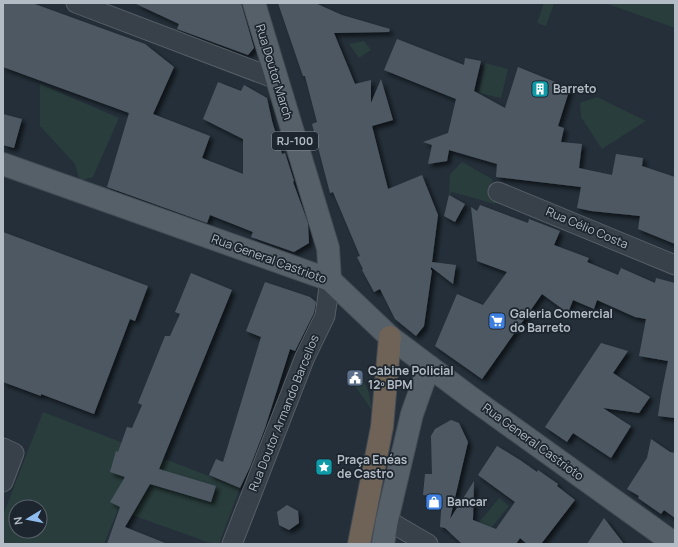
<svg xmlns="http://www.w3.org/2000/svg" width="678" height="547" font-family="Manrope,sans-serif">
  <defs>
    <filter id="shadow"><feDropShadow dx="3.5" dy="3.5" stdDeviation="2" flood-color="#0009"/></filter>
  </defs>
  <rect width="100%" height="100%" fill="#242f39"/>
  <path fill="#293d3c" fill-rule="evenodd" d="M544,3H554L546,26L537,23Z
    M605,3H675V28Z
    M364,41L371,50L359,58L349,44Z
    M485,63L508,69L501,98L479,93Z
    M40,84L119,118L93,177L80,181L75,164L40,126Z
    M597,97L646,121L602,149L581,117L580,103Z
    M462,162L492,179L495,204L452,192L449,195L450,174Z
    M363,380L368,390L373,412L355,386Z
    M43,412L240,488L219,544H213L132,515L119,507L104,544H3V515ZM16,507H40V531H16Z
    M499,498L509,506L478,544L463,542Z"/>
  <path fill="#4d5964" filter="url(#shadow)" d="M3,3H32L145,44L174,67L153,114L210,136L202,158L243,174V139L203,119L218,82L241,91L244,85L267,98L272,121L282,154L285,153L294,181L293,182L308,223L309,243L294,252L251,237L253,232L210,215L207,223L107,187L129,113L3,67Z
    M134,3H241L254,48L248,55L177,29L179,24Z
    M278,3H315L342,15L390,29L389,32L334,33L355,84L371,80V103L381,79L393,120L372,126L388,189L422,175L438,215L432,262L456,265L453,284L431,267V270H432L424,326L416,336L395,319L380,289L374,292L362,270L363,269L357,257L360,256L333,192L330,193L312,124L317,122L305,76H303Z
    M397,39L464,65L465,58L481,61L474,91L505,108L518,67L570,88L558,126L564,128L561,142L582,144L579,168L612,175L616,154L643,158L642,166L675,177V244L638,229L640,216L591,211L577,208L581,187L496,177L497,164L449,150L447,161L428,164L432,145L423,142L448,133L456,99L384,70Z
    M3,114L22,119L14,148L3,145Z
    M449,195L465,204L455,222L444,216Z
    M480,205L528,223L529,219L560,231L554,245L589,258L587,262L618,275L621,268L655,283L656,278L675,283V418L658,416L661,395L668,361L639,356L646,319L635,317L597,300L594,309L573,300L568,313L542,294L482,379L435,346L457,294L483,305L507,272L477,261L471,207L477,211Z
    M3,232L148,286L135,321L130,319L94,414L41,394V396L3,382Z
    M191,273L232,290L159,469L216,486L211,502L150,484L125,527L165,543V544H107L120,507L110,502L125,477L110,472L116,451L118,452L127,427L132,428L142,405L138,403L165,336H170L180,314L175,312Z
    M265,282L310,297L316,302L314,313L295,351L290,349L265,428L250,467L240,488L209,475L216,459L223,462L261,337L246,331Z
    M601,343L628,351L613,373L650,397L639,413L603,408L631,426L611,458L573,433L567,442L545,427Z
    M451,420L459,423L468,442L450,519L474,481L473,520L496,529L515,502L478,475L497,446L520,460L537,472L538,470L558,484L557,486L575,500L541,544H527L520,538L516,544H462L445,528L440,527L442,497L423,495L425,474H432L431,436L435,429Z
    M651,439L670,452L675,453V518L664,510L661,514L638,498L639,496L627,489L647,458Z
    M287,505L298,511L299,523L289,530L279,525L277,512Z
    M604,518L624,544H587Z"/>
  <g fill="none" stroke-linecap="round" stroke-linejoin="round">
    <g stroke="#565e67" stroke-width="21">
      <path id="minor" d="M76,3L276,79
        M498,192L675,265
        M3,448L14,453L3,482
        M387,520L428,544
        M232,544L305,357L325,316L330,280"/>
    </g>
    <g stroke="#444c55" stroke-width="24">
      <path id="major" d="M254,3L328,248L330,280
        M3,164L330,280L390,337L470,397L675,544
        M383,544L387,520L412,414L429,366"/>
    </g>
    <g stroke="#434b54" stroke-width="24">
      <path id="highway" d="M359,544L382,427L390,337"/>
    </g>
    <use href="#minor" stroke="#384049" stroke-width="19"/>
    <use href="#major" stroke="#566069" stroke-width="22"/>
    <use href="#highway" stroke="#6e6356" stroke-width="22"/>
  </g>
  <defs>
    <g id="building-square" transform="scale(0.9)"><rect x="-9" y="-9" width="18" height="18" rx="4" fill="#0f9aa8" stroke="#1d252e"/><path d="M-4-6H4V6H1V3H-1V6H-4ZM-2.5-4.3h1.7v1.8h-1.7ZM.8-4.3h1.7v1.8H.8ZM-2.5-1h1.7V.8h-1.7ZM.8-1h1.7V.8H.8Z" fill="#fff"/></g>
    <g id="supermarket-square" transform="scale(0.9)"><rect x="-9" y="-9" width="18" height="18" rx="4" fill="#3f7fe0" stroke="#1d252e"/><path d="M-6-5.5h2.5l.6 2H6L4.5 2H-2.5L-4.4-4H-6ZM-1.5 3.2a1.3 1.3 0 1 0 .1 0ZM3 3.2a1.3 1.3 0 1 0 .1 0Z" fill="#fff"/></g>
    <g id="civic-square" transform="scale(0.9)"><rect x="-9" y="-9" width="18" height="18" rx="4" fill="#5c6f8a" stroke="#1d252e"/><path d="M-.6-6.5H3V-4.5H.6V-3L4-1V1h2V6H-6V1h2V-1L-.6-3ZM-1.2 2.5V6h2.4V2.5Z" fill="#fff"/></g>
    <g id="sight-square" transform="scale(0.9)"><rect x="-9" y="-9" width="18" height="18" rx="4" fill="#0f9aa8" stroke="#1d252e"/><path d="M0-6L1.8-2.2L6-1.7L2.9 1.2L3.7 5.4L0 3.3L-3.7 5.4L-2.9 1.2L-6-1.7L-1.8-2.2Z" fill="#fff"/></g>
    <g id="shop-square" transform="scale(0.9)"><rect x="-9" y="-9" width="18" height="18" rx="4" fill="#3f7fe0" stroke="#1d252e"/><path d="M-5-2.5h2.3a2.7 3.5 0 0 1 5.4 0H5L5.5 6h-11ZM-1.5-2.5h3a1.5 2.3 0 0 0-3 0Z" fill="#fff"/></g>
  </defs>
  <g fill-rule="evenodd">
    <use href="#building-square" x="540" y="89"/>
    <use href="#supermarket-square" x="497" y="321"/>
    <use href="#civic-square" x="355" y="378"/>
    <use href="#sight-square" x="324" y="467"/>
    <use href="#shop-square" x="434" y="502"/>
  </g>
  <g text-anchor="middle" stroke-width="3.5" stroke-linejoin="round" paint-order="stroke">
    <rect fill="#1d252e" stroke="#868e98" stroke-width="1" x="272" y="132" width="46" height="18" rx="3"/>
    <g font-size="11" font-weight="bold" fill="#b3bbc5">
      <text x="295" y="145">RJ-100</text>
    </g>
    <g font-size="12" fill="#b3bbc5" stroke="#1d252e">
      <text transform="translate(274 72) rotate(73)" y="4">Rua Doutor March</text>
      <text transform="translate(587 228) rotate(23)" y="4">Rua Célio Costa</text>
      <text transform="translate(269 259) rotate(20)" y="4">Rua General Castrioto</text>
      <text transform="translate(284 413) rotate(-68)" y="4">Rua Doutor Armando Barcellos</text>
      <text transform="translate(533 442) rotate(36)" y="4">Rua General Castrioto</text>
    </g>
    <g font-size="12" font-weight="bold" fill="#b3bbc5" stroke="#1d252e" text-anchor="start">
      <text x="553" y="93">Barreto</text>
      <text x="510" y="318">Galeria Comercial<tspan x="510" dy="14">do Barreto</tspan></text>
      <text x="368" y="375">Cabine Policial<tspan x="368" dy="14">12º BPM</tspan></text>
      <text x="337" y="464">Praça Enéas<tspan x="337" dy="14">de Castro</tspan></text>
      <text x="447" y="506">Bancar</text>
    </g>
  </g>
  <rect width="678" height="547" fill="none" stroke="#b3bbc5" stroke-width="8"/>
  <g transform="translate(28 519) rotate(260)"><circle r="19" fill="#1d252e" stroke="#59616a"/>
  <path d="M0-3L7 15L0 10L-7 15Z" fill="#8fbbee"/>
  <text y="-6" font-size="11" font-weight="bold" text-anchor="middle" fill="#b3bbc5">N</text>
  </g>
</svg>
